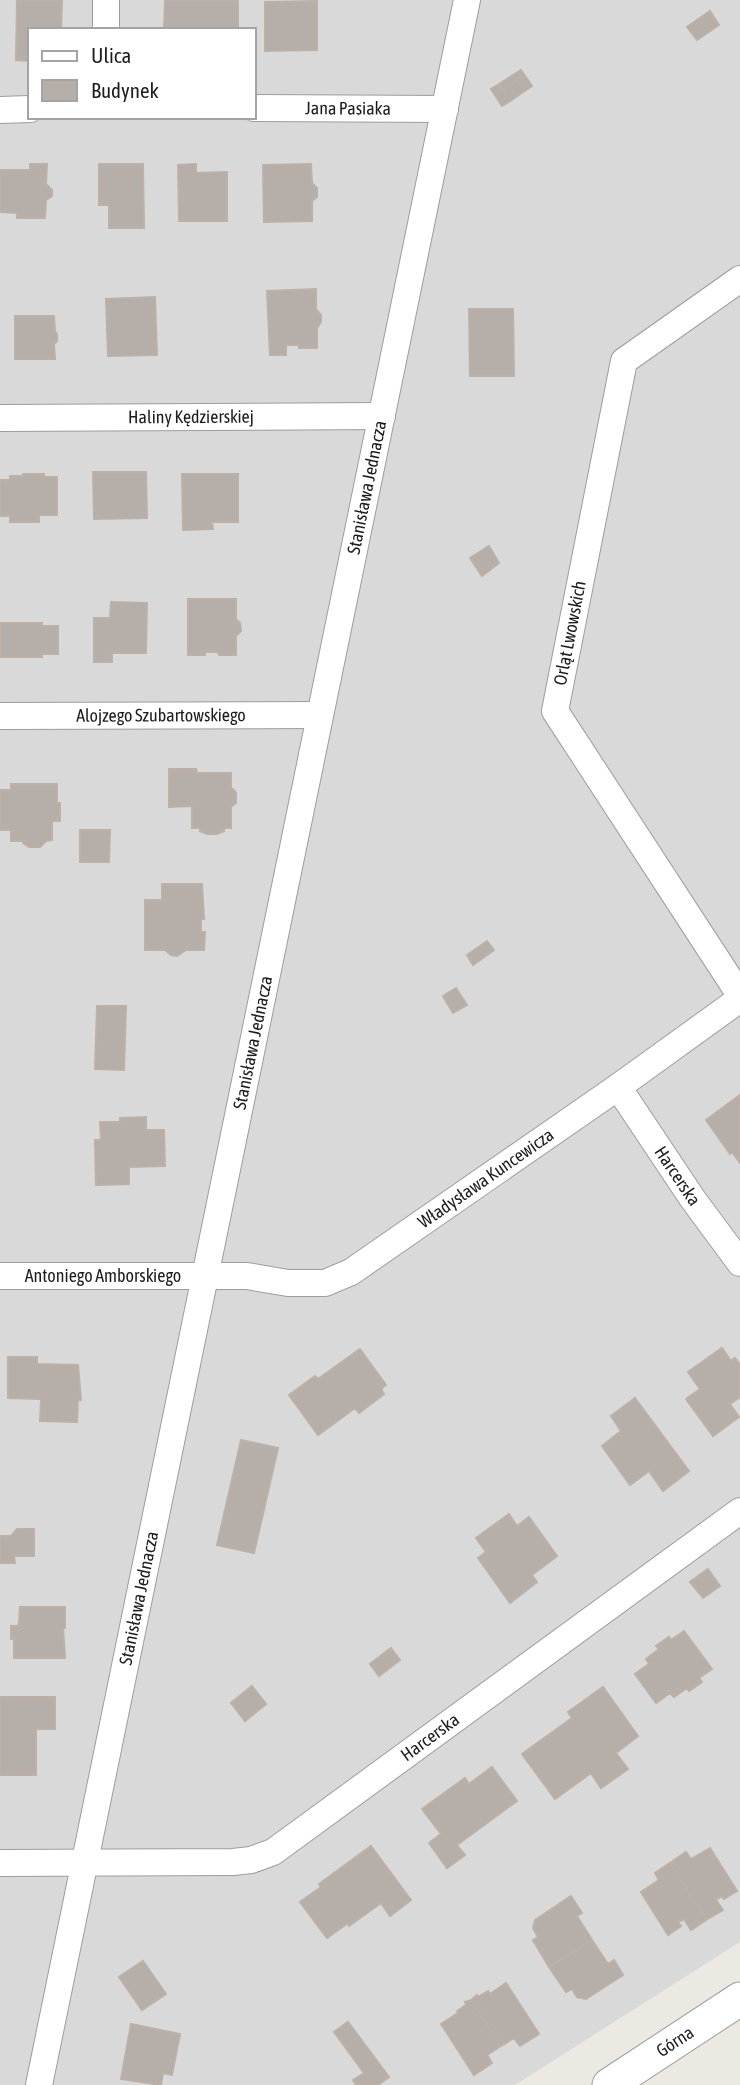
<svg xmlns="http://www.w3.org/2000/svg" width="740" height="2085" font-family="'Asap Condensed',sans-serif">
  <rect width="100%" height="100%" fill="#ece9e3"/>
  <path fill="#dad9d9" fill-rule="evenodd" d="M0,0H740V1942L515,2085H0ZM30,30H254V117H30Z"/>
  <path fill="#b5aea9" stroke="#bcb0a7" stroke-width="2" d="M17,0H62L61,30H30V61L16,60Z
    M165,0H238V30H164Z
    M317,1V50L265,51V2Z
    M710,11L719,25L697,40L687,27Z
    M521,70L532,86L529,88L521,77L503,90L499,84Z
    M521,77L529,88L510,101L503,90Z
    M499,84L510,101L502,106L491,89Z
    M30,164H47L46,184L52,190V196L46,200L45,218H17V213L0,212V170H30Z
    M99,164H143L144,228H109V205H99Z
    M196,164V173L227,172V221H179L178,165Z
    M311,164L312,183L317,188V197L312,201V221L264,222L263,165Z
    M316,289V309L321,315V322L317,328V348H299V345H286V355H270L267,291Z
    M155,297L157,355L108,356L106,299Z
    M469,309H513L514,376H470Z
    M15,316H54L55,331L57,335V341L54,344L55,359H15Z
    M93,472H146L147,518L94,519Z
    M23,474H44V477H57V515H39V522H10V516H0V480H10V476H23Z
    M182,474H238V522H212L213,529L183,530Z
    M489,546L499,563L482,576L470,558Z
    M188,599H236V619L240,623L241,631L236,636V655H219L218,652H205V655H188Z
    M111,602L147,603L146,653H112V662H94V618H110Z
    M1,623H42V626H58V654H42V657H1Z
    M169,769H196L197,773H231V789H233L236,793V803L231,807V828H224V831L217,834H207L200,831V828H192V806L169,807Z
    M11,784H57V803H60V821H52V840L46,841L40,847H29L23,843V841H11V830H0V790H11Z
    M80,830H110L109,862H80Z
    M162,884H202L204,919H201V932H205L204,950H186L177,956L171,955L165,950H145V900H162Z
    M487,941L494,950L473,965L467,955Z
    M456,988L467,1005L453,1013L443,996Z
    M97,1006H126L124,1070L95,1069Z
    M740,1095V1163L732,1152L730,1154L706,1120Z
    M146,1117V1130H164L165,1166L129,1167V1184L96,1185L95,1140H101L100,1122H120V1118Z
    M722,1348L731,1361L735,1358L740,1365V1397L730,1404L739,1417L713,1436L686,1399L700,1389L688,1372Z
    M360,1349L386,1385L381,1389L384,1394L359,1413L355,1408L318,1435L289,1395L315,1376L318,1379Z
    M8,1357H37V1364L78,1365L81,1400H78L77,1422L40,1421L41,1399L8,1398Z
    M635,1398L689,1471L663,1491L649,1471L630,1485L602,1446L621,1431L611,1416Z
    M241,1440L278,1448L254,1553L217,1545Z
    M509,1514L517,1526L529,1517L557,1556L532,1575L537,1582L510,1603L478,1558L486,1552L476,1538Z
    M17,1529H34V1556H14L15,1563H0V1536H11Z
    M708,1569L720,1586L703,1598L690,1582Z
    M20,1607H65V1628H63L65,1658H14V1639H11V1626H18L19,1623Z
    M684,1631L712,1669L699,1678L702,1682L689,1691L687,1688L674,1697L670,1693L656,1703L635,1674L649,1664L646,1659L659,1649L656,1646L669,1637L671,1640Z
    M391,1648L400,1660L379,1676L370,1664Z
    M252,1686L266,1704L245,1721L231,1703Z
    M603,1687L638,1736L616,1753L628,1769L601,1788L591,1773L555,1799L522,1754L572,1718L568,1712Z
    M0,1697H55V1729H36V1775H0Z
    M492,1767L517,1801L457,1845L465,1855L447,1868L429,1843L441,1834L422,1809L465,1778L469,1784Z
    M371,1846L411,1900L390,1916L381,1903L349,1926L348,1923L327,1938L300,1902L321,1887L319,1884Z
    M710,1848L737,1891L724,1899L722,1896L716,1900L723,1910L706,1920L670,1863L686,1852L691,1859Z
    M670,1863L706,1920L691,1930L684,1919L678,1922L681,1926L668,1935L641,1892L659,1880L655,1873Z
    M571,1896L582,1913L577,1916L592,1940L549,1967L533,1940L538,1937L533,1928L535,1920Z
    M592,1940L608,1964L614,1960L623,1975L586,1999L577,1997L572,1989L566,1992L549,1967Z
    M143,1961L166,1994L142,2010L119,1977Z
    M506,1983L539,2034L520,2046L514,2038L501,2046L471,2000L477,1995L478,1997L488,1991L490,1994Z
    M471,2000L501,2046L487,2055L492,2063L474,2075L441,2024L458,2013L457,2011L466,2005L465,2002Z
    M348,2022L389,2077L378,2085H356L353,2080L364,2073L334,2032Z
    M131,2024L180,2034L172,2075L163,2073L161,2085L121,2079Z"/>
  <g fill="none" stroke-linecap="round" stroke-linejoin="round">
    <g stroke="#9d9d9d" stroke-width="28">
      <g id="minor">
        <path d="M106,0V30"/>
        <path id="s1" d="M254,108L445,109"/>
        <path d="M0,110L30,109"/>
        <path d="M740,279L624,361L555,711L740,995"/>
        <path id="s2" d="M0,418L382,416"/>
        <path id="s3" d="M0,716L320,715"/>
        <path id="s4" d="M618,1087L692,1198L740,1263"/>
        <path id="s5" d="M0,1276H247L288,1283H325L351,1272L618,1087L740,999"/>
        <path id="s6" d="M0,1863L233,1862L251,1860L273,1852L740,1511"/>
        <path id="s7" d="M39,2085L467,0"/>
      </g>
    </g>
    <g stroke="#9d9d9d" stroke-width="35">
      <g id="tertiary">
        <path id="s8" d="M609,2085L740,1999"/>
      </g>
    </g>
    <use href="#minor" stroke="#fff" stroke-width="26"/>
    <use href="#tertiary" stroke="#fff" stroke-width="33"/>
  </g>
  <g text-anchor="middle" stroke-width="5" stroke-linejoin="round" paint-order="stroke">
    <g font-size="18" fill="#1c1c1c" stroke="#fff">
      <text dy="6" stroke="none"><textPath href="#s1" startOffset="94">Jana Pasiaka</textPath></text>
      <text dy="6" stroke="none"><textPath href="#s2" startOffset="191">Haliny Kędzierskiej</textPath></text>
      <text dy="6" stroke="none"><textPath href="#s7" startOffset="1631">Stanisława Jednacza</textPath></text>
      <text transform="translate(570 633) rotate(-79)" y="6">Orląt Lwowskich</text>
      <text dy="6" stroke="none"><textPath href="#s3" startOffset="161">Alojzego Szubartowskiego</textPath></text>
      <text dy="6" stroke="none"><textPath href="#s7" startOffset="1064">Stanisława Jednacza</textPath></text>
      <text dy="6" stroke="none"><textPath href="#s4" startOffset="107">Harcerska</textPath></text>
      <text dy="6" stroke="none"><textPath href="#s5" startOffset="518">Władysława Kuncewicza</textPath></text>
      <text dy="6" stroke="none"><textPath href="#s5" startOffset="103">Antoniego Amborskiego</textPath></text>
      <text dy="6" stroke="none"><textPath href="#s7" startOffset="497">Stanisława Jednacza</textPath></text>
      <text dy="6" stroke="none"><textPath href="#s6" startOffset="469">Harcerska</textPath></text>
      <text dy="6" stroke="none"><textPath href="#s8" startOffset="79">Górna</textPath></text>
    </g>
  </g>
  <rect x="28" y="28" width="228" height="91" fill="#ffffff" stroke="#a4a4a4" stroke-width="2"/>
  <rect x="42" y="51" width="35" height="10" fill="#ffffff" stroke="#a4a4a4" stroke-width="2"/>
  <text x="91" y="63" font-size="21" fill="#1c1c1c">Ulica</text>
  <rect x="42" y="80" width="35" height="21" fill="#b5aea9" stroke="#a4a4a4" stroke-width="2"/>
  <text x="91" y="98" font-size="21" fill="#1c1c1c">Budynek</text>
</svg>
